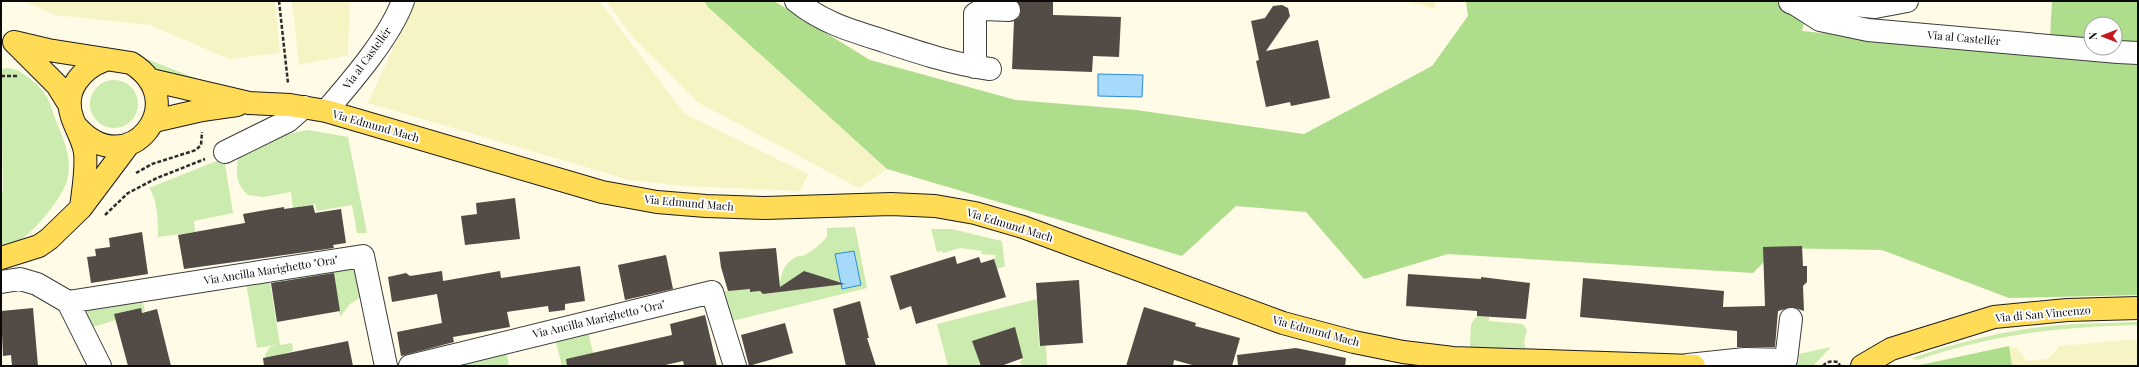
<svg xmlns="http://www.w3.org/2000/svg" width="2139" height="367" font-family="'Playfair Display',serif">
  <rect width="100%" height="100%" fill="#fffbe6"/>
  <path fill="#f6f4c5" d="M24,1H275L280,53L229,59L150,25L55,15Z
    M292,1H350L348,55L299,65Z
    M415,1H599L685,114L808,174L800,191L684,186L630,180L368,103Z
    M606,1H704L708,7L887,169L859,188L697,102L635,40Z
    M1406,1H1436L1435,9Z
    M2138,339V366H2012L2009,346L2017,348L2027,361L2048,359L2060,346Z"/>
  <path fill="#ccebae" d="M134,54L195,78V87L164,76Z
    M8,68C17,69 21,72 29,78C50,94 49,103 58,126C65,143 71,157 68,176C64,200 24,245 1,251V191H3L1,69Z
    M90 104a24 24 0 1 1 48 0a24 24 0 1 1-48 0Z
    M308,130L348,137L367,233H357L352,205L317,211L315,204L293,208L291,192L264,197L248,195C233,182 237,169 239,151L283,135Z
    M224,158L233,213L194,221L195,232L158,237C158,222 158,200 149,188Z
    M855,227L867,288L728,322L721,299L726,297L724,291L750,289L751,292L760,291L763,294L780,292C779,279 782,264 796,257C799,256 802,256 805,255C813,250 821,244 827,237V228Z
    M931,229H951L1002,241L1005,266L997,269L994,259L996,255L981,254L982,251L960,248L943,253L942,251L937,252Z
    M356,265L366,294L350,304L340,317L334,275L306,280L304,272Z
    M267,280L270,283L280,345L292,343L293,351L278,355V359L267,366L265,355L270,347L277,345L257,348L246,282Z
    M141,295L145,311L90,328L79,305Z
    M1037,299L1039,346H1046L1047,366H1022L1020,362L1023,358L1013,328L973,341L981,366H948L937,324Z
    M1477,316L1489,317V321L1523,324L1527,330L1524,342L1526,349L1470,347L1471,324Z
    M2138,322V325C2058,327 1994,334 1917,360L1912,358C1957,343 2002,331 2049,326C2079,323 2109,323 2138,322Z
    M588,331L596,366H562L555,339Z
    M1831,347L1813,366H1795L1799,361V354Z
    M506,353L509,364L504,366H464V363Z"/>
  <path fill="#aedd8c" fill-rule="evenodd" d="M704,1H774L870,60L1016,100L1136,110L1304,134L1432,66L1468,16L1466,1H1809L1802,31L2049,56L2052,1H2138V295L2009,298L1882,250L1778,248L1753,273L1448,254L1364,279L1306,212L1236,206L1182,256L887,169L708,7ZM2091,24H2115V48H2091Z
    M2009,346L2012,366H1919L1920,365Z"/>
  <path fill="#a7d9fa" stroke="#298cd6" d="M1098,74L1143,75L1142,97L1098,96Z
    M854,251L861,285L842,289L835,254Z"/>
  <path fill="#534b46" d="M1017,1H1053V15L1121,17L1119,57L1093,56L1092,72L1012,69L1014,21L1019,17L1021,11Z
    M1282,5L1288,8L1290,16L1266,51L1318,40L1330,98L1291,106L1290,102L1266,107L1256,61L1259,60L1251,21L1265,18L1273,6Z
    M515,198L520,239L465,245L461,216L477,214L476,203Z
    M313,205L315,213L341,209L346,243L333,245L334,248L184,269L178,235L245,223L243,214L284,207V209Z
    M142,232L148,274L91,283L87,257L96,256L95,249L110,247L109,238Z
    M1802,246L1803,266H1807V282L1803,286L1804,311L1792,307L1778,311L1775,347H1737V331L1580,317L1583,278L1724,291L1723,307L1765,306L1763,247Z
    M776,248L780,287L804,271L845,284L763,294L760,291L750,292V289L728,291L721,267L719,252Z
    M666,255L673,289L625,300L618,265Z
    M955,256L957,264L979,257L981,263L994,259L1006,297L916,324L911,306L900,310L890,276Z
    M580,266L585,301L565,304V310L549,312L548,306L507,312L510,327L453,337L454,342L401,356L397,332L442,323L437,294L392,302L388,277L406,273L410,276L442,271L443,281L500,271L501,278Z
    M334,273L340,311L277,322L271,283Z
    M1408,274L1481,279V277L1530,283L1526,319L1477,316V311L1406,306Z
    M1079,280L1083,343L1040,346L1036,283Z
    M860,301L869,338H867L876,366H846L833,309Z
    M1144,307L1196,323L1195,326L1240,338L1232,366H1196L1174,360L1173,366H1126Z
    M33,308L38,366H12L11,355L3,356L1,311Z
    M141,308L142,313L157,309L171,366H128L114,314Z
    M705,315L717,366H684L683,361L661,366H567L566,359L672,335L670,324Z
    M785,323L793,353L749,366L741,335Z
    M1015,327L1023,358L1001,366H981L972,341Z
    M348,341L353,366H264L263,358Z
    M1296,348L1346,358L1345,366H1238L1237,355Z"/>
  <g fill="none" stroke-linecap="round" stroke-linejoin="round">
    <g stroke="#3d3d3d" stroke-width="24">
      <path id="minor" d="M796,1C822,22 849,30 881,40C917,52 952,64 990,69
        M1790,2L1795,4L1821,2L1875,7L1907,1
        M1795,4L1820,20L1868,30L2118,52L2138,53
        M975,67V14L983,9L1009,10
        M326,111C351,82 390,37 403,1
        M225,152L288,121L304,107
        M1,282L20,279L37,284L68,302L100,366
        M68,302L363,256L386,366
        M1688,365L1745,359L1786,360L1791,319
        M410,366L712,292L735,366"/>
    </g>
    <g stroke="#1b1b1b" stroke-width="24">
      <path id="major" d="M14,42L48,50L131,63C194,102 128,184 77,127
        M14,42L57,85L70,106
        M151,80L249,103L290,105L326,111L602,192L657,202L706,206L765,208L891,204L935,206L975,213L1023,227L1283,323L1354,342L1403,352L1453,358L1694,366
        M154,121L202,110L237,105
        M81,208C83,190 87,170 85,152C83,140 76,129 72,117C63,91 81,69 105,60
        M1,258L39,246L49,239L81,208L129,144
        M1862,366L1891,349L1994,317L2067,310L2138,308"/>
    </g>
    <path stroke="#2c2c2c" stroke-width="2.5" stroke-dasharray="4 2" stroke-linecap="butt" d="M279,1L288,83
      M1,76H17
      M136,173L152,164L196,150L201,145L202,132
      M105,215L128,193L157,178L205,159
      M1823,366C1827,361 1832,361 1838,362L1840,366"/>
    <use href="#minor" stroke="#fff" stroke-width="22"/>
    <use href="#major" stroke="#ffdb56" stroke-width="22"/>
  </g>
  <g text-anchor="middle" stroke-width="4" stroke-linejoin="round" paint-order="stroke">
    <g font-size="11" fill="#0a0a0a" stroke="#fff">
      <text transform="translate(1964 38) rotate(5)" y="4">Via al Castellér</text>
      <text transform="translate(367 58) rotate(-54)" y="4">Via al Castellér</text>
      <text transform="translate(376 126) rotate(16)" y="4">Via Edmund Mach</text>
      <text transform="translate(689 203) rotate(5)" y="4">Via Edmund Mach</text>
      <text transform="translate(1010 225) rotate(17)" y="4">Via Edmund Mach</text>
      <text transform="translate(271 270) rotate(-9)" y="4">Via Ancilla Marighetto "Ora"</text>
      <text transform="translate(2043 314) rotate(-5)" y="4">Via di San Vincenzo</text>
      <text transform="translate(599 319) rotate(-13)" y="4">Via Ancilla Marighetto "Ora"</text>
      <text transform="translate(1316 331) rotate(15)" y="4">Via Edmund Mach</text>
    </g>
  </g>
  <rect width="2139" height="367" fill="none" stroke="#0a0a0a" stroke-width="4"/>
  <g transform="translate(2103 36) rotate(270)"><circle r="19" fill="#ffffff" stroke="#9d9d9d"/>
  <path d="M0-3L7 15L0 10L-7 15Z" fill="#c21a1d"/>
  <text y="-6" font-size="11" font-weight="bold" text-anchor="middle" fill="#0a0a0a">N</text>
  </g>
</svg>
